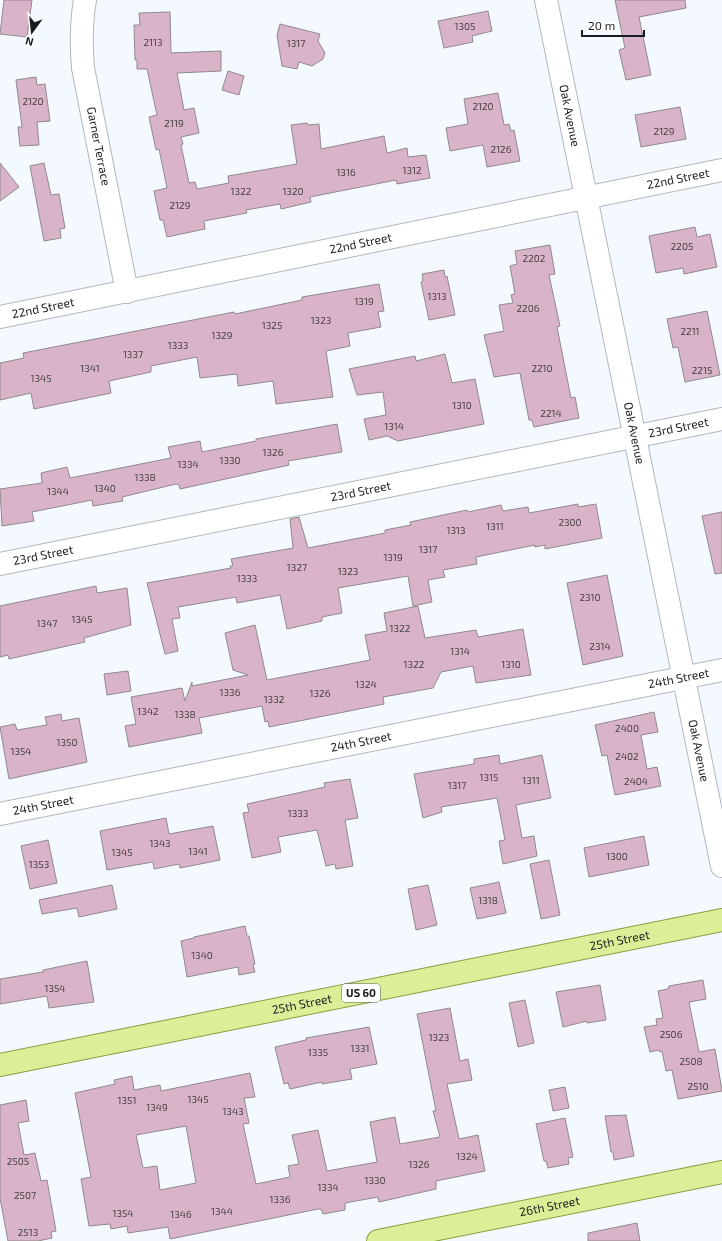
<svg xmlns="http://www.w3.org/2000/svg" width="722" height="1241" font-family="'Exo 2',sans-serif">
  <rect width="100%" height="100%" fill="#f3f9fe"/>
  <path fill="#d9b3c7" stroke="#91898d" fill-rule="evenodd" d="M4,0H32L27,37L0,34Z
    M615,0H685L686,8L639,17L651,75L626,80L619,50L625,48Z
    M488,11L492,31L472,36L473,42L444,48L438,21Z
    M170,12L171,53L221,51V71L177,73L184,110L194,108L199,133L181,137L183,144L181,145L189,183L195,182L197,189L229,183L228,176L297,164L291,125L307,123L308,125L319,124L321,149L384,136L387,153L407,148L408,157L426,155L430,178L397,184L396,180L310,197L311,202L281,209L280,204L246,210L247,213L204,221L205,229L167,237L163,220H160L154,191L167,188L159,149L156,150L149,117L157,115L147,69H137V60H135L134,25H140L139,13Z
    M280,24L320,34L318,41L325,53L323,59L312,66L299,62L297,69L282,66L277,35Z
    M228,71L244,76L239,95L222,90Z
    M36,77L37,85L45,84L50,121L37,122L39,145L20,146L18,127H22L16,80Z
    M498,93L504,125L509,124L511,131L514,130L520,161L487,167L483,145L450,151L446,128L468,124L464,99Z
    M680,107L686,139L641,147L635,115Z
    M0,163L19,187L0,201Z
    M44,163L51,195L59,194L65,228L60,229L61,238L44,241L30,166Z
    M695,227L697,237L710,234L717,267L684,274L683,268L656,273L649,236Z
    M550,245L555,274L549,275L560,326L557,327L571,398L575,397L579,418L534,427L532,420H529L520,373L494,377L484,335L504,331L499,305L513,303L511,295L515,294L510,266L517,264L515,251Z
    M444,270L445,277L447,276L455,315L429,320L421,282L423,281L422,274Z
    M379,284L384,311L378,312L381,327L348,333L350,346L326,351L333,397L276,404L273,381L238,386L237,374L200,378L197,357L151,366V372L109,381L111,393L34,409L31,393L0,400V363L24,358L23,353L234,312L235,314L302,300V297Z
    M707,311L720,375L685,382L678,347L673,348L667,319Z
    M445,354L452,383L475,379L484,424L398,441L387,436L369,440L364,419L386,415L383,392L357,395L349,369L415,356L416,361Z
    M337,424L342,452L288,461L289,465L180,489L179,485L176,484L122,497L123,501L93,506L92,500L32,512L34,521L2,526L0,489L42,483L41,473L67,467L70,478L171,458L168,447L200,441L202,452L256,441V439Z
    M578,504V507L596,504L602,538L545,549V545L535,547V545L476,557L477,564L443,570L445,577L428,580L432,602L413,606L408,576L338,588L342,613L322,617V621L287,629L280,595L237,603L236,597L178,607L180,618L172,619L178,651L165,654L147,583L231,568L230,566H233L231,559L293,548L290,519L299,517L308,548L385,533V530L411,525L410,522L467,510L468,512L501,505L503,511L528,507L529,513Z
    M722,512V573L715,574L702,516Z
    M607,575L623,656L583,665L567,583Z
    M96,586L97,593L127,588L131,625L84,638L85,642L9,659L8,655L0,657V606Z
    M418,606L425,638L476,630L478,637L523,629L531,675L476,683L473,666L441,672L433,688L383,697L384,704L269,727L268,721L265,722L262,706L199,718L202,733L129,747L125,726L136,724L131,697L182,688L185,701L192,682V686L248,675L233,670L225,633L255,625L267,680L370,660L365,635L387,631L384,613Z
    M128,671L131,691L107,695L104,674Z
    M654,712L658,732L641,735L647,769L657,767L661,786L615,795L607,755L602,756L595,725Z
    M61,714L62,721L79,718L87,762L9,779L0,727L15,724L17,730L47,725L45,717Z
    M499,755L500,764L542,755L551,798L516,805L522,838L534,836L537,856L503,864L499,841L505,840L497,798L441,807L442,812L423,818L414,774L474,764V759Z
    M350,779L358,818L345,820L353,866L336,869L335,864L326,866L317,830L278,837L281,852L252,858L243,813L249,812L247,804L325,787L324,783Z
    M166,818L169,834L213,826L220,860L180,868L179,864L154,869L153,862L107,870L100,831Z
    M644,836L649,865L589,877L584,848Z
    M48,840L57,883L30,889L21,846Z
    M549,860L560,915L541,919L530,864Z
    M499,882L506,913L477,919L470,888Z
    M112,885L117,909L79,917L77,908L42,914L39,900Z
    M428,885L437,925L416,930L408,889Z
    M245,926L247,936H249L255,964L253,965L255,972L239,975L238,967L187,977L181,941L194,938V937Z
    M87,961L94,1002L49,1008L47,996L0,1004V979L43,972V970Z
    M703,980L706,999L689,1002L699,1052L715,1049L722,1091L678,1099L672,1070L666,1071L662,1051L660,1052L659,1050L650,1052L644,1027L657,1025L656,1019L663,1018L658,991L668,989L669,986Z
    M600,985L606,1020L587,1023V1021L563,1027L556,992Z
    M525,1000L534,1043L518,1047L509,1003Z
    M450,1008L460,1061L468,1059L472,1080L447,1084L459,1139L478,1135L485,1171L436,1181V1189L379,1202L378,1197L345,1203V1210L323,1214L321,1209H318L170,1239L168,1227L128,1233L127,1226L111,1229L110,1224L89,1226L81,1179L91,1177L75,1093L115,1084L114,1080L132,1076L134,1090L160,1085L161,1091L250,1073L255,1097L244,1098L249,1123L243,1124L256,1184L290,1177L288,1166L299,1164L292,1135L318,1130L327,1171L377,1162L370,1122L395,1117L400,1144L440,1137L433,1111H436L417,1014ZM186,1126L196,1183L160,1190L157,1166L143,1168L136,1135Z
    M369,1027L377,1064L350,1069L352,1079L322,1084V1082L290,1089L288,1083L284,1084L275,1047L306,1040V1038Z
    M565,1087L569,1108L553,1111L549,1090Z
    M26,1100L29,1121L18,1123L24,1155L35,1153L41,1181L47,1180L56,1231L51,1232L52,1238L38,1241H8L0,1198V1105Z
    M626,1115L634,1156L614,1160L613,1152H611L605,1116Z
    M565,1118L573,1157L568,1158L569,1164L548,1168L546,1161H544L536,1124Z
    M637,1223L640,1241H588V1233Z"/>
  <g fill="none" stroke-linecap="round" stroke-linejoin="round">
    <g stroke="#b1b8be" stroke-width="24">
      <g id="minor">
        <path id="s1" d="M85,0C81,23 81,45 83,68L127,292"/>
        <path id="s2" d="M546,0L722,866"/>
        <path id="s3" d="M0,317L722,170"/>
        <path id="s4" d="M0,564L722,419"/>
        <path id="s5" d="M0,814L722,670"/>
      </g>
    </g>
    <g stroke="#879f40" stroke-width="24">
      <g id="primary">
        <path id="s6" d="M0,1065L722,920"/>
        <path id="s7" d="M378,1241L722,1172"/>
      </g>
    </g>
    <use href="#minor" stroke="#fff" stroke-width="22"/>
    <use href="#primary" stroke="#daef97" stroke-width="22"/>
  </g>
  <g text-anchor="middle" stroke-width="3.5" stroke-linejoin="round" paint-order="stroke">
    <g font-size="10" fill="#494248">
      <text x="465" y="30">1305</text>
      <text x="153" y="46">2113</text>
      <text x="296" y="47">1317</text>
      <text x="33" y="105">2120</text>
      <text x="483" y="110">2120</text>
      <text x="174" y="127">2119</text>
      <text x="664" y="135">2129</text>
      <text x="501" y="153">2126</text>
      <text x="412" y="174">1312</text>
      <text x="346" y="176">1316</text>
      <text x="241" y="195">1322</text>
      <text x="293" y="195">1320</text>
      <text x="180" y="209">2129</text>
      <text x="682" y="250">2205</text>
      <text x="534" y="262">2202</text>
      <text x="437" y="300">1313</text>
      <text x="364" y="305">1319</text>
      <text x="528" y="312">2206</text>
      <text x="321" y="324">1323</text>
      <text x="272" y="329">1325</text>
      <text x="690" y="335">2211</text>
      <text x="222" y="339">1329</text>
      <text x="178" y="349">1333</text>
      <text x="133" y="358">1337</text>
      <text x="90" y="372">1341</text>
      <text x="542" y="372">2210</text>
      <text x="702" y="374">2215</text>
      <text x="41" y="382">1345</text>
      <text x="462" y="409">1310</text>
      <text x="551" y="417">2214</text>
      <text x="394" y="430">1314</text>
      <text x="273" y="456">1326</text>
      <text x="230" y="464">1330</text>
      <text x="188" y="468">1334</text>
      <text x="145" y="481">1338</text>
      <text x="105" y="492">1340</text>
      <text x="58" y="495">1344</text>
      <text x="570" y="526">2300</text>
      <text x="495" y="530">1311</text>
      <text x="456" y="534">1313</text>
      <text x="428" y="553">1317</text>
      <text x="393" y="561">1319</text>
      <text x="297" y="571">1327</text>
      <text x="348" y="575">1323</text>
      <text x="247" y="582">1333</text>
      <text x="590" y="601">2310</text>
      <text x="82" y="623">1345</text>
      <text x="47" y="627">1347</text>
      <text x="400" y="632">1322</text>
      <text x="600" y="650">2314</text>
      <text x="460" y="655">1314</text>
      <text x="414" y="668">1322</text>
      <text x="511" y="668">1310</text>
      <text x="366" y="688">1324</text>
      <text x="230" y="696">1336</text>
      <text x="320" y="697">1326</text>
      <text x="274" y="703">1332</text>
      <text x="148" y="715">1342</text>
      <text x="185" y="718">1338</text>
      <text x="627" y="732">2400</text>
      <text x="67" y="746">1350</text>
      <text x="21" y="755">1354</text>
      <text x="627" y="760">2402</text>
      <text x="489" y="781">1315</text>
      <text x="531" y="784">1311</text>
      <text x="636" y="785">2404</text>
      <text x="457" y="789">1317</text>
      <text x="298" y="817">1333</text>
      <text x="160" y="847">1343</text>
      <text x="198" y="855">1341</text>
      <text x="122" y="856">1345</text>
      <text x="617" y="860">1300</text>
      <text x="39" y="868">1353</text>
      <text x="488" y="904">1318</text>
      <text x="202" y="959">1340</text>
      <text x="55" y="992">1354</text>
      <text x="671" y="1038">2506</text>
      <text x="439" y="1041">1323</text>
      <text x="360" y="1052">1331</text>
      <text x="318" y="1056">1335</text>
      <text x="691" y="1065">2508</text>
      <text x="698" y="1090">2510</text>
      <text x="198" y="1103">1345</text>
      <text x="127" y="1104">1351</text>
      <text x="157" y="1111">1349</text>
      <text x="233" y="1115">1343</text>
      <text x="467" y="1160">1324</text>
      <text x="18" y="1165">2505</text>
      <text x="419" y="1168">1326</text>
      <text x="375" y="1184">1330</text>
      <text x="328" y="1191">1334</text>
      <text x="25" y="1199">2507</text>
      <text x="280" y="1203">1336</text>
      <text x="222" y="1215">1344</text>
      <text x="123" y="1217">1354</text>
      <text x="181" y="1218">1346</text>
      <text x="28" y="1236">2513</text>
    </g>
    <rect fill="#fff" stroke="#5e6062" stroke-width="1" x="342" y="984" width="38" height="18" rx="3"/>
    <g font-size="11" font-weight="bold" fill="#191c1e">
      <text x="361" y="997">US 60</text>
    </g>
    <g font-size="12" fill="#191c1e" stroke="#fff">
      <text dy="4" stroke="none"><textPath href="#s2" startOffset="118">Oak Avenue</textPath></text>
      <text dy="4" stroke="none"><textPath href="#s1" startOffset="148">Garner Terrace</textPath></text>
      <text dy="4" stroke="none"><textPath href="#s3" startOffset="692">22nd Street</textPath></text>
      <text dy="4" stroke="none"><textPath href="#s3" startOffset="368">22nd Street</textPath></text>
      <text dy="4" stroke="none"><textPath href="#s3" startOffset="44">22nd Street</textPath></text>
      <text dy="4" stroke="none"><textPath href="#s4" startOffset="692">23rd Street</textPath></text>
      <text dy="4" stroke="none"><textPath href="#s2" startOffset="442">Oak Avenue</textPath></text>
      <text dy="4" stroke="none"><textPath href="#s4" startOffset="368">23rd Street</textPath></text>
      <text dy="4" stroke="none"><textPath href="#s4" startOffset="44">23rd Street</textPath></text>
      <text dy="4" stroke="none"><textPath href="#s5" startOffset="692">24th Street</textPath></text>
      <text dy="4" stroke="none"><textPath href="#s5" startOffset="368">24th Street</textPath></text>
      <text dy="4" stroke="none"><textPath href="#s2" startOffset="766">Oak Avenue</textPath></text>
      <text dy="4" stroke="none"><textPath href="#s5" startOffset="44">24th Street</textPath></text>
      <text dy="4" stroke="none"><textPath href="#s6" startOffset="632">25th Street</textPath></text>
      <text dy="4" stroke="none"><textPath href="#s6" startOffset="308">25th Street</textPath></text>
      <text dy="4" stroke="none"><textPath href="#s7" startOffset="175">26th Street</textPath></text>
    </g>
  </g>
  <g transform="translate(32 32) rotate(195)" stroke="#ffffff" stroke-width="3" paint-order="stroke">
  <path d="M0-3L7 15L0 10L-7 15Z" fill="#191c1e"/>
  <text y="-6" font-size="11" font-weight="bold" text-anchor="middle" fill="#191c1e">N</text>
  </g>
  <path d="M582 30v6h62v-6" fill="none" stroke="#191c1e" stroke-width="2"/>
  <text x="588" y="30" font-size="12" fill="#191c1e" stroke="#ffffff" stroke-width="3" paint-order="stroke">20 m</text>
</svg>
